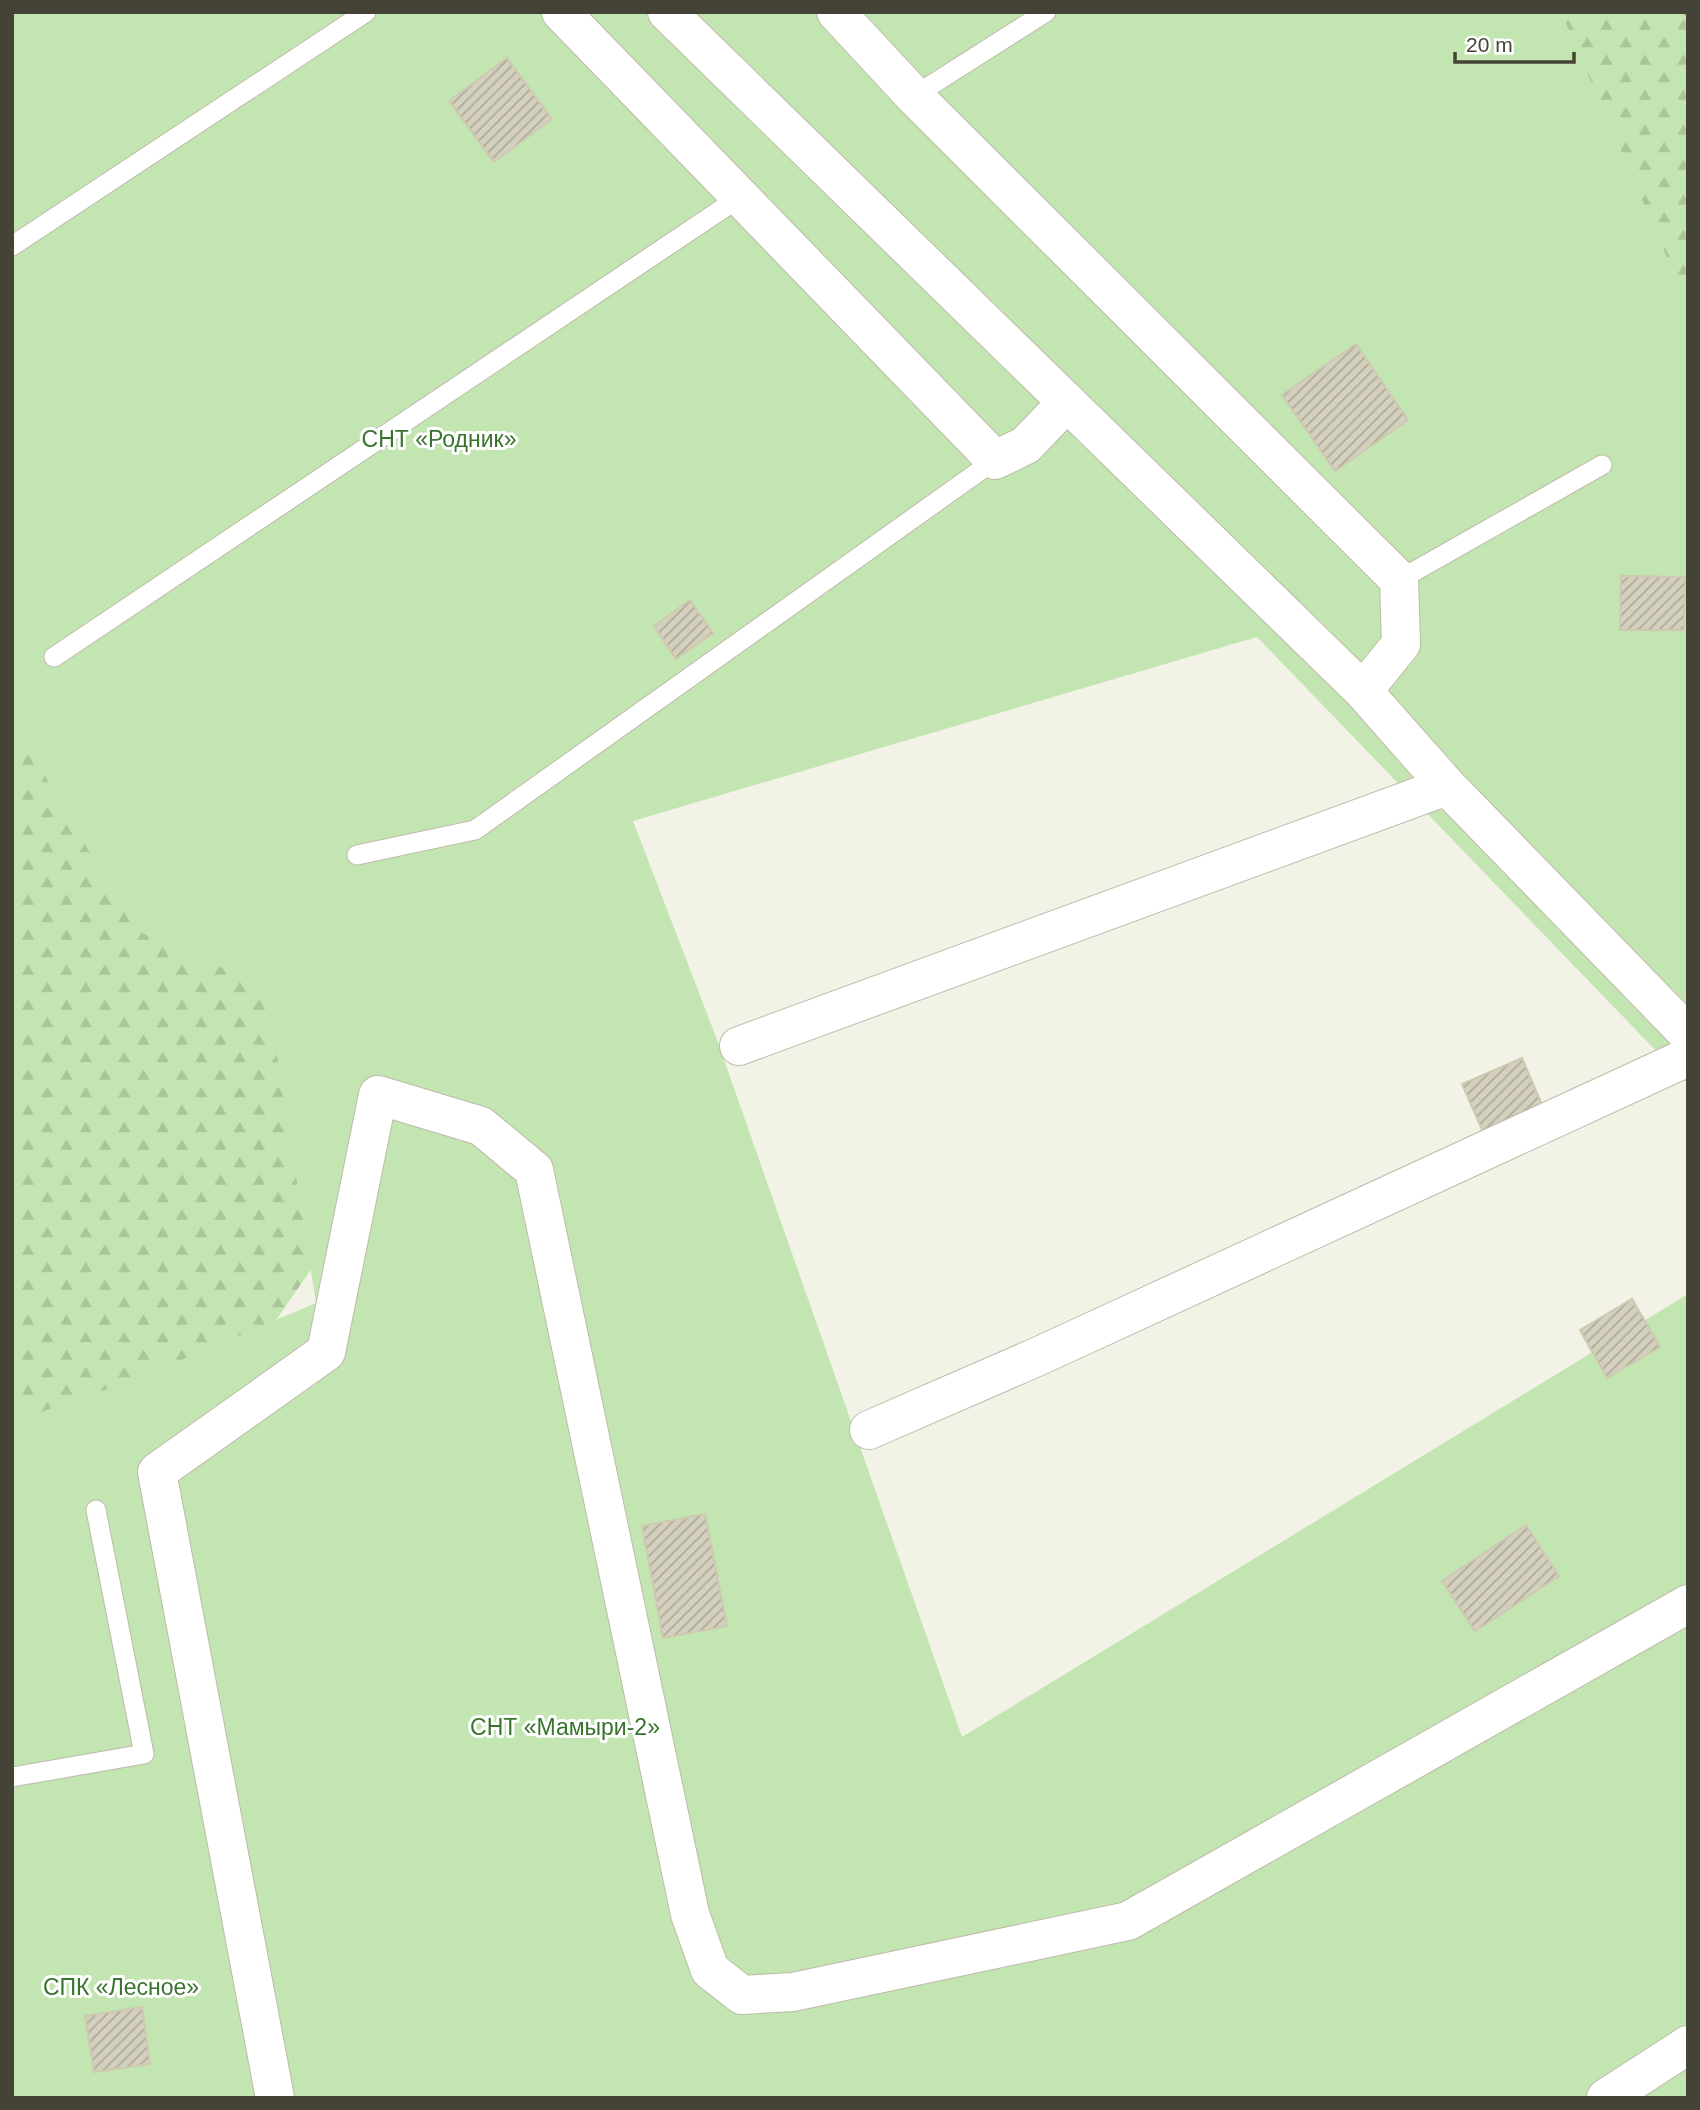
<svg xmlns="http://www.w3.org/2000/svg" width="1700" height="2110" font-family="Arial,sans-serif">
  <defs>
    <pattern id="forest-firs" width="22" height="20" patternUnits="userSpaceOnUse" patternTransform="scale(1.75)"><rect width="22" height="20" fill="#c3e5b2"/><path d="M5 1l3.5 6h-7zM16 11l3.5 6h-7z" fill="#a9c69a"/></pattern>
    <pattern id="building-hatch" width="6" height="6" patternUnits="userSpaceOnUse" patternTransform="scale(1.75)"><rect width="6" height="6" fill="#d4d0bd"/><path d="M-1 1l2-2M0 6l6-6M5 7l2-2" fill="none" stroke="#aeaa9a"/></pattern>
  </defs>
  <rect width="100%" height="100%" fill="#f3f2e7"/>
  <path fill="url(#forest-firs)" d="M1543,12H1688V363Z
    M12,612L289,975L350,1213L243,1368L12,1448Z"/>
  <path fill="#c3e5b2" d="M12,12H1561L1688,306V1084L1257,637L633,821L716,1037L962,1737L1688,1294V2098H12V1422L131,1381L316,1303L266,987L135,930L12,719Z"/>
  <path fill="url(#building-hatch)" stroke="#cec9b1" stroke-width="2" d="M507,58L552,119L494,162L449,101Z
    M1356,344L1408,420L1335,471L1282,395Z
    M1621,576L1685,577L1684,630H1620Z
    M690,600L713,633L676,659L654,626Z
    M1522,1058L1546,1114L1486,1139L1462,1084Z
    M1632,1299L1660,1347L1607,1378L1580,1330Z
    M705,1514L727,1626L663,1638L642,1526Z
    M1526,1525L1559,1576L1475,1631L1442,1581Z
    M142,2007L150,2064L94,2072L85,2016Z"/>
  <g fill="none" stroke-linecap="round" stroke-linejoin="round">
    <g stroke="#bebbaa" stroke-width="21">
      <path id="lane" d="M914,96L1046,12
        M12,246L366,12
        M1399,580L1602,465
        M54,657L740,197
        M357,855L475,830L995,460
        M12,1777L144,1754L96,1510"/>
    </g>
    <g stroke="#bebbaa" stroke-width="40">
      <path id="street" d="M561,12L995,460L1026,445L1067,402
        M667,12L1363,691L1447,786L1688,1034
        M836,12L914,96L1399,580L1401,644L1363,691
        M739,1046L1447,786
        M869,1430L1039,1356L1688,1057
        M275,2098L157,1472L326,1352L378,1095L481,1126L534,1170L690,1914L710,1970L742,1995L793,1992L1128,1921L1688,1604
        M1606,2098L1688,2045"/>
    </g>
    <path stroke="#bfba9c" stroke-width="4.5" stroke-dasharray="3.5 3.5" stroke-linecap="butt" d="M1685,12L1688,21"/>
    <use href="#lane" stroke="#fff" stroke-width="19"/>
    <use href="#street" stroke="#fff" stroke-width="38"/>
  </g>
  <g text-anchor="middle" stroke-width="6" stroke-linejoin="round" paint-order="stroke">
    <g font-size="23" fill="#38742c" stroke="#fff">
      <text x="439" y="447">СНТ «Родник»</text>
      <text x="565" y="1735">СНТ «Мамыри-2»</text>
      <text x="121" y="1995">СПК «Лесное»</text>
    </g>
  </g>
  <rect width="1700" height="2110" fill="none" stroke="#454336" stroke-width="28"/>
  <path d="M1455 52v10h119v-10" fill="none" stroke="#454336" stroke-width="3.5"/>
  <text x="1466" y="52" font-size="21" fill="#454336" stroke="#ffffff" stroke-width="5" paint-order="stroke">20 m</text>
</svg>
